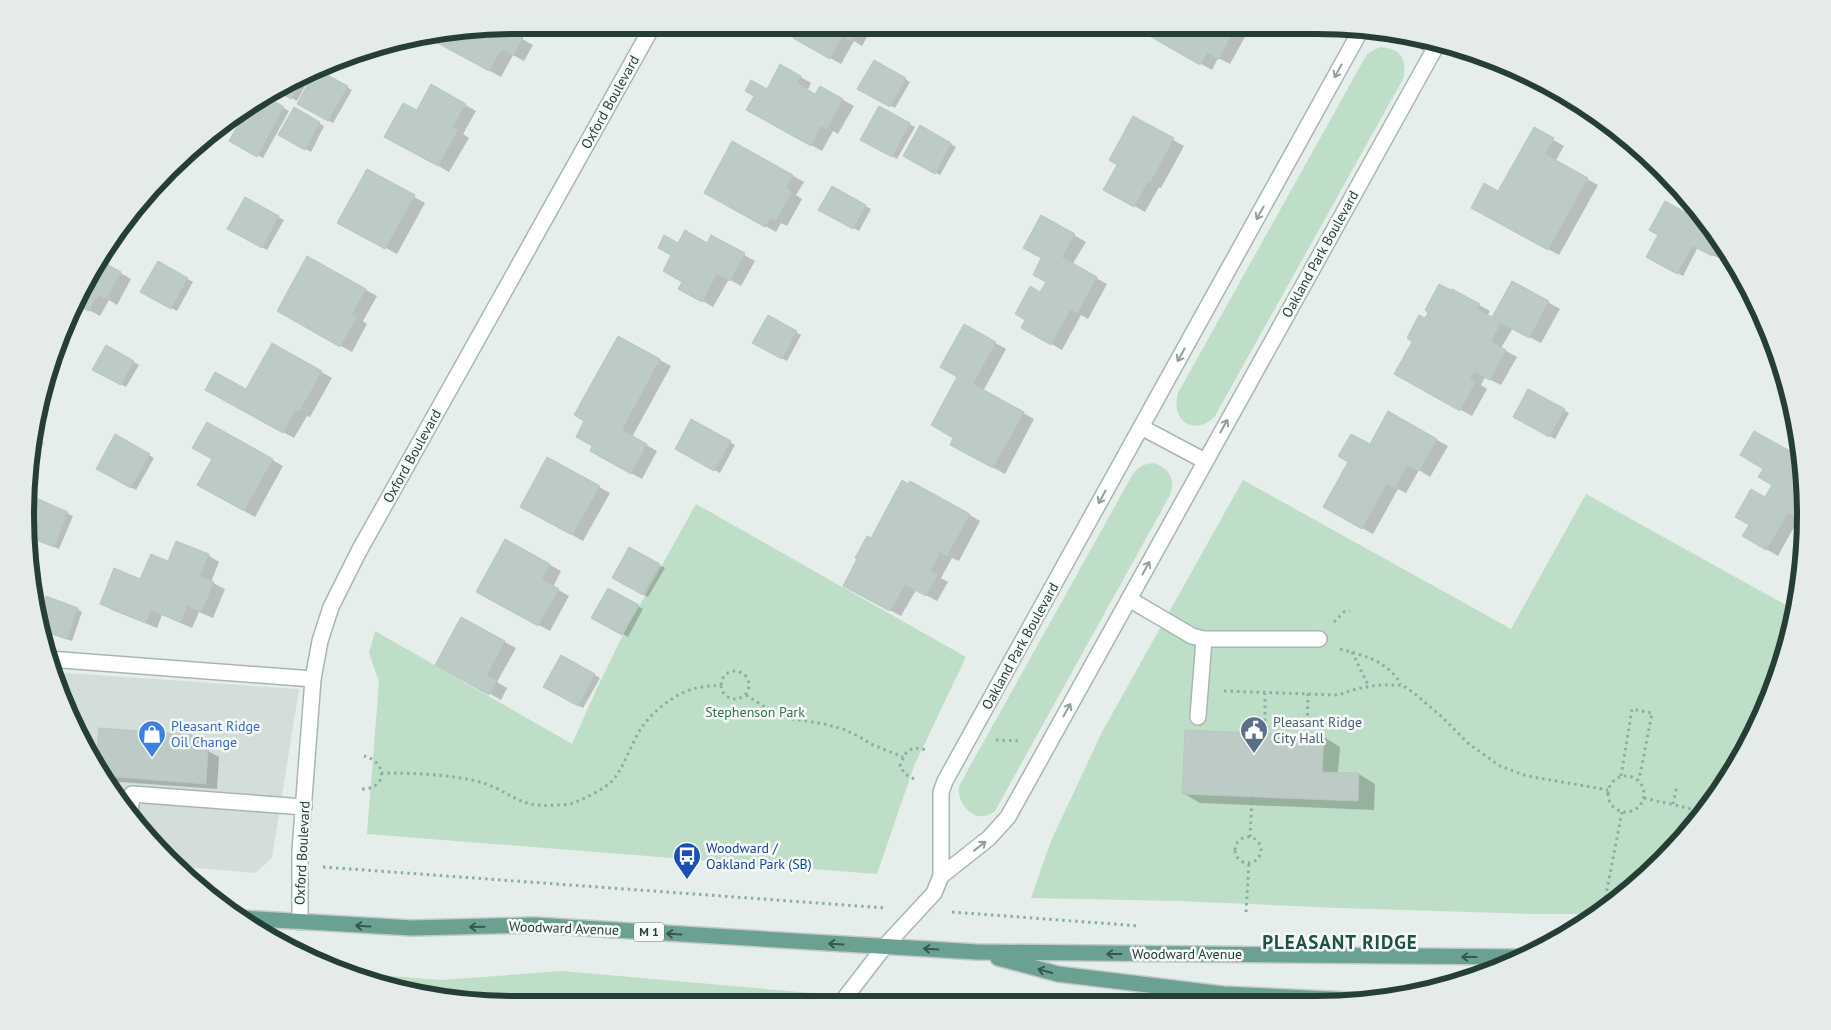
<svg xmlns="http://www.w3.org/2000/svg" width="1831" height="1030" font-family="'PT Sans',sans-serif">
  <rect width="100%" height="100%" fill="#e5eeea"/>
  <path fill="#d3ded9" d="M53,672L299,689L272,858L255,873L175,866L146,838L91,760L62,702Z"/>
  <path fill="#bfdec7" d="M1380,47C1401,48 1408,60 1403,79L1215,416C1196,437 1170,422 1178,393L1367,54Z
    M1153,463C1169,468 1176,479 1170,495L995,811C978,826 956,806 959,786L1134,472L1143,465Z
    M1243,480L1511,629L1586,494L1795,610L1780,673L1740,760L1663,861L1599,914H1534L1339,908L1179,901L1031,898L1051,841L1102,732Z
    M696,504L966,657L914,766L877,874L367,834L379,682L369,653L375,631L572,744L598,686L623,635Z
    M562,971L811,993L803,1003L483,1004L388,988L352,973L442,980Z
    M884,994L987,1002L876,1003Z"/>
  <path fill="#0003" d="M1251,26L1230,64L1218,58L1212,70L1148,34L1152,27Z
    M800,28H876L874,31L871,30L862,46L854,41L841,64L794,38Z
    M451,29H527L522,39L533,45L524,61L513,55L501,77L434,40L438,32Z
    M874,61L910,82L895,108L859,88Z
    M781,66L811,83L807,91L816,96L820,87L854,106L838,134L833,131L822,151L748,110L767,90Z
    M317,70L352,90L333,123L299,104Z
    M306,72L311,75L297,101L276,89Z
    M1545,84L1561,91L1595,115L1544,87Z
    M431,86L476,111L463,134L469,138L449,172L386,136L417,111Z
    M264,97L289,111L263,158L231,140L250,105Z
    M879,107L915,127L897,159L862,139Z
    M294,109L324,126L311,152L280,135Z
    M1134,118L1184,146L1161,188L1159,187L1145,212L1105,189L1118,164Z
    M921,127L956,147L940,175L905,156Z
    M1534,129L1564,146L1555,162L1598,185L1559,255L1472,207L1499,193Z
    M733,142L804,182L796,195L802,199L787,226L781,223L776,232L705,192Z
    M367,171L425,203L397,254L339,222Z
    M832,188L871,209L859,231L820,209Z
    M245,199L284,220L267,250L229,228Z
    M1666,203L1710,227L1707,232L1718,238L1724,247L1718,258L1698,247L1683,276L1647,256L1659,234Z
    M1042,217L1086,242L1072,265L1107,284L1088,319L1081,315L1062,350L1022,327L1047,282L1043,258Z
    M712,237L755,261L741,286L729,279L713,307L680,288Z
    M308,258L377,296L363,321L367,324L352,352L278,311Z
    M98,260L131,279L117,305L109,300L100,316L74,302Z
    M158,263L193,282L177,311L142,292Z
    M1512,282L1560,309L1541,343L1513,328L1501,348L1517,357L1501,385L1485,377L1481,385L1487,389L1472,416L1396,374L1426,320L1452,290L1490,311L1487,316L1492,319Z
    M768,317L801,335L787,361L754,342Z
    M965,326L1006,349L983,391L1034,419L1005,474L951,444L955,437Z
    M618,337L671,366L632,437L657,451L642,479L591,451L594,446Z
    M59,342L63,344L49,369Z
    M272,345L332,378L310,417L307,416L294,438L207,390H246Z
    M106,347L139,365L126,387L94,369Z
    M1529,391L1569,413L1555,439L1515,416Z
    M1388,413L1448,446L1430,477L1419,470L1406,493L1398,489L1373,534L1324,507L1350,461L1370,446Z
    M692,421L735,445L720,473L676,449Z
    M208,424L283,466L255,517L199,485L214,459Z
    M32,436L44,443L30,470L29,451Z
    M116,436L154,458L136,490L98,469Z
    M548,459L610,493L583,541L522,506Z
    M1765,498L1799,518L1778,556L1744,536Z
    M37,500L73,516L59,549L26,535Z
    M970,515L980,521L959,561L952,558L941,578L948,582L937,601L916,590L901,616L856,592L871,540Z
    M506,541L561,571L553,587L569,596L550,631L489,598Z
    M629,549L665,568L648,597L613,578Z
    M208,555L219,562L211,582L225,589L213,618L199,612L192,628L162,615L157,628L112,610L101,603L169,563Z
    M608,589L643,609L628,637L593,617Z
    M32,594L39,597L34,609Z
    M77,609L82,612L72,641L40,630Z
    M462,619L516,648L497,682L507,688L501,700L437,664Z
    M561,657L600,678L583,708L545,687Z
    M100,730L192,736L203,743L202,750L208,751L219,757L217,789L107,781L97,769Z
    M1324,737L1340,747L1338,773L1359,774L1375,784L1374,810L1200,803L1183,793Z"/>
  <path fill="#bdcbc6" stroke="#b7c7c0" d="M1236,26L1219,59L1207,53L1200,65L1146,34L1150,27Z
    M798,28H858L850,41L842,36L830,59L793,38Z
    M451,29H513L511,32L523,38L513,56L502,49L489,71L432,40L437,33Z
    M874,60L906,78L890,107L857,89Z
    M780,64L801,76L797,83L815,94L820,86L843,99L827,129L821,126L811,146L746,110L754,96L745,91L751,80L767,89Z
    M316,69L348,86L328,121L297,104Z
    M306,73L291,99L275,90L298,76Z
    M431,84L466,104L452,127L458,130L438,166L384,137L403,103L417,110Z
    M1544,84L1561,91L1589,111L1588,113L1542,87Z
    M266,96L284,107L257,157L229,141L248,107Z
    M879,106L910,123L892,157L860,140Z
    M294,107L320,122L305,150L278,135Z
    M1133,116L1174,138L1150,183L1148,181L1134,207L1103,190L1117,165L1109,160Z
    M920,125L951,143L935,174L903,156Z
    M1534,127L1554,138L1545,154L1588,178L1548,250L1471,208L1484,183L1498,191Z
    M732,141L793,175L786,188L792,192L776,221L770,218L765,227L704,193Z
    M367,169L415,195L385,249L337,223Z
    M832,186L866,205L853,229L818,210Z
    M245,197L279,216L262,248L227,229Z
    M1665,201L1705,223L1703,228L1717,236L1720,242L1712,256L1693,246L1677,274L1646,257L1658,235L1649,230Z
    M1041,215L1075,234L1062,257L1097,277L1077,314L1070,310L1051,345L1021,328L1025,320L1015,314L1030,286L1040,292L1046,282L1033,275L1041,258L1023,248Z
    M685,230L707,243L711,235L745,253L730,281L717,274L702,302L678,289L682,282L663,271L671,255L658,248L664,235L678,243Z
    M307,256L366,289L352,314L357,317L340,347L277,311Z
    M98,259L121,272L106,299L98,295L89,311L74,303Z
    M158,261L188,278L171,309L140,292Z
    M1512,281L1549,301L1529,338L1501,323L1491,341L1506,350L1490,380L1474,372L1470,378L1476,381L1460,411L1394,374L1412,342L1407,338L1419,315L1425,318L1428,313L1425,310L1439,284L1451,290L1452,289L1480,304L1477,309L1492,317Z
    M768,315L797,331L782,359L752,343Z
    M964,324L996,342L973,384L1024,412L993,468L950,445L953,438L931,425L957,377L940,367Z
    M618,336L660,359L622,430L647,444L631,474L590,451L592,446L576,437L584,421L574,415Z
    M272,343L322,371L299,412L295,410L283,433L205,390L215,372L246,389Z
    M106,345L134,361L121,385L92,370Z
    M1528,389L1565,409L1549,437L1513,417Z
    M1388,411L1437,439L1419,471L1407,465L1395,488L1387,484L1362,529L1323,507L1348,462L1338,456L1351,434L1370,444Z
    M691,419L731,441L714,471L675,449Z
    M207,422L273,459L244,511L197,485L212,459L192,448Z
    M1754,431L1801,457L1805,483L1804,522L1788,513L1766,550L1742,536L1749,525L1735,517L1751,489L1765,497L1772,485L1758,477L1763,469L1740,455Z
    M115,434L150,454L131,488L96,469Z
    M547,457L600,486L572,535L520,507Z
    M902,480L908,484L910,481L970,514L947,556L940,552L931,571L938,574L926,596L905,585L890,611L843,586L857,559L855,558L867,536L871,538Z
    M36,498L68,512L54,547L26,536L27,520Z
    M505,539L550,564L542,579L559,589L538,626L476,592Z
    M176,541L209,554L200,576L214,582L202,612L187,606L181,622L151,610L146,623L100,604L114,568L140,579L151,554L168,561Z
    M629,547L660,564L643,595L612,578Z
    M608,588L639,605L622,635L591,618Z
    M46,596L78,608L67,639L40,630L37,620Z
    M461,617L505,641L487,675L497,681L489,695L435,665Z
    M561,655L595,674L578,706L543,687Z
    M99,728L192,735L191,748L208,750L206,784L102,776L96,767Z
    M1185,730L1324,736L1322,772L1359,773L1358,801L1182,794Z"/>
  <g fill="none" stroke-linecap="round" stroke-linejoin="round">
    <g stroke="#a8b6b1" stroke-width="18">
      <path id="lane" d="M1129,599L1192,636L1204,639L1198,717
        M1204,639H1319
        M49,659L313,679
        M130,815L132,794L304,807"/>
    </g>
    <g stroke="#a8b6b1" stroke-width="18">
      <path id="street" d="M1417,37L1436,47
        M1141,427L1205,461
        M941,876L989,838L1008,817L1439,41
        M300,922V851L313,679L320,641L331,607L359,551L651,29
        M841,1003L885,946L934,893L941,876V792L945,781L1362,28"/>
    </g>
    <g stroke="#c2c9c7" stroke-width="18">
      <path id="primary" d="M240,918L412,928L534,925L977,952L1518,957
        M998,958L1058,974L1223,994L1372,1001"/>
    </g>
    <path stroke="#87b0a2" stroke-width="3" stroke-dasharray="2.5 4" stroke-linecap="butt" d="M1334,622L1344,612L1350,611
      M1340,649C1365,656 1386,660 1401,684
      M1352,652L1369,687
      M721 685a14 14 0 1 1 28 0a14 14 0 1 1-28 0Z
      M1224,691L1338,695L1356,689L1378,685H1402L1414,693L1442,717L1469,744L1500,766L1527,776L1608,790
      M746,695L776,714L793,719L824,724L843,729L858,736L873,745L903,757
      M1265,734V694
      M1307,735L1308,693
      M996,740L1022,741
      M381,773C413,773 445,774 476,781C508,788 516,809 555,805C559,805 565,805 570,804C582,800 605,789 613,780C626,764 631,743 642,727C654,710 677,692 697,688C705,686 713,686 720,685
      M1608 794a18 18 0 1 1 36 0a18 18 0 1 1-36 0Z
      M1621,776L1632,709L1652,713L1639,780
      M914,779L905,774L900,766C905,751 910,745 926,750
      M362,789C386,789 389,763 364,756
      M1644,798L1701,811
      M1673,804L1677,786
      M1235 850a13 13 0 1 1 26 0a13 13 0 1 1-26 0Z
      M1250,837L1252,797
      M323,867L886,908
      M1603,910L1622,812
      M952,912L1140,926
      M1246,912L1249,863
      M1538,942L1547,943"/>
    <use href="#lane" stroke="#fff" stroke-width="15"/>
    <use href="#street" stroke="#fff" stroke-width="15"/>
    <use href="#primary" stroke="#6ba192" stroke-width="15"/>
  </g>
  <defs><path id="oneway-shaft" d="M-6 0H5M1.5-3L5.5 0L1.5 3" fill="none" stroke-width="1.6" stroke-linecap="round" stroke-linejoin="round" transform="scale(1.25)"/></defs>
  <g stroke="#929f9b">
    <use href="#oneway-shaft" transform="translate(1338 71) rotate(119)"/>
    <use href="#oneway-shaft" transform="translate(1260 213) rotate(119)"/>
    <use href="#oneway-shaft" transform="translate(1181 355) rotate(119)"/>
    <use href="#oneway-shaft" transform="translate(1224 426) rotate(-61)"/>
    <use href="#oneway-shaft" transform="translate(1102 497) rotate(119)"/>
    <use href="#oneway-shaft" transform="translate(1146 568) rotate(-61)"/>
    <use href="#oneway-shaft" transform="translate(1067 710) rotate(-61)"/>
    <use href="#oneway-shaft" transform="translate(980 846) rotate(-38)"/>
  </g>
  <g stroke="#36584e">
    <use href="#oneway-shaft" transform="translate(363 926) rotate(-177)"/>
    <use href="#oneway-shaft" transform="translate(477 927) rotate(179)"/>
    <use href="#oneway-shaft" transform="translate(674 934) rotate(-177)"/>
    <use href="#oneway-shaft" transform="translate(836 944) rotate(-177)"/>
    <use href="#oneway-shaft" transform="translate(931 949) rotate(-177)"/>
    <use href="#oneway-shaft" transform="translate(1114 954) rotate(-180)"/>
    <use href="#oneway-shaft" transform="translate(1469 957) rotate(-180)"/>
    <use href="#oneway-shaft" transform="translate(1045 971) rotate(-165)"/>
  </g>
  <defs>
    <g id="civic-pin" transform="scale(1.4375)"><path d="M0 17L-7.5 6A9.5 9.5 0 1 1 7.5 6Z" fill="#5c6f8a" stroke="#f6faf8"/><path d="M-.6-6.5H3V-4.5H.6V-3L4-1V1h2V6H-6V1h2V-1L-.6-3ZM-1.2 2.5V6h2.4V2.5Z" fill="#fff"/></g>
    <g id="shop-pin" transform="scale(1.4375)"><path d="M0 17L-7.5 6A9.5 9.5 0 1 1 7.5 6Z" fill="#3f7fe0" stroke="#f6faf8"/><path d="M-5-2.5h2.3a2.7 3.5 0 0 1 5.4 0H5L5.5 6h-11ZM-1.5-2.5h3a1.5 2.3 0 0 0-3 0Z" fill="#fff"/></g>
    <g id="bus-pin" transform="scale(1.4375)"><path d="M0 17L-7.5 6A9.5 9.5 0 1 1 7.5 6Z" fill="#1a4fb4" stroke="#f6faf8"/><path d="M-5-6H5V4H4V6H2V4H-2V6H-4V4H-5ZM-3.5-4V0h7V-4ZM-3.5 1.2v1.5H-2V1.2ZM2 1.2v1.5H3.5V1.2Z" fill="#fff"/></g>
  </defs>
  <g fill-rule="evenodd">
    <use href="#civic-pin" x="1254" y="730"/>
    <use href="#shop-pin" x="152" y="734"/>
    <use href="#bus-pin" x="687" y="856"/>
  </g>
  <g text-anchor="middle" stroke-width="5" stroke-linejoin="round" paint-order="stroke">
    <rect fill="#f6faf8" stroke="#647771" stroke-width="1" x="634" y="922.5" width="30" height="19" rx="4"/>
    <g font-size="12" font-weight="bold" fill="#253f37">
      <text x="649" y="936">M 1</text>
    </g>
    <g font-size="14" fill="#253f37" stroke="#f6faf8">
      <text transform="translate(610 102) rotate(-61)" y="5">Oxford Boulevard</text>
      <text transform="translate(1320 254) rotate(-61)" y="5">Oakland Park Boulevard</text>
      <text transform="translate(412 456) rotate(-61)" y="5">Oxford Boulevard</text>
      <text transform="translate(1020 646) rotate(-61)" y="5">Oakland Park Boulevard</text>
      <text transform="translate(302 853) rotate(-87)" y="5">Oxford Boulevard</text>
      <text transform="translate(564 928) rotate(2)" y="5">Woodward Avenue</text>
      <text x="1187" y="959">Woodward Avenue</text>
    </g>
    <g font-size="14" fill="#307549" stroke="#f6faf8">
      <text x="755" y="717">Stephenson Park</text>
    </g>
    <g font-size="14" fill="#4e5e75" stroke="#f6faf8" text-anchor="start">
      <text x="1273" y="727">Pleasant Ridge<tspan x="1273" dy="16">City Hall</tspan></text>
    </g>
    <g font-size="14" fill="#366cbe" stroke="#f6faf8" text-anchor="start">
      <text x="171" y="731">Pleasant Ridge<tspan x="171" dy="16">Oil Change</tspan></text>
    </g>
    <g font-size="14" fill="#164399" stroke="#f6faf8" text-anchor="start">
      <text x="706" y="853">Woodward /<tspan x="706" dy="16">Oakland Park (SB)</tspan></text>
    </g>
    <g font-size="19" font-weight="bold" letter-spacing="1" fill="#215144" stroke="#f6faf8">
      <text x="1340" y="949">PLEASANT RIDGE</text>
    </g>
  </g>
  <path d="M0 0H1831V1030H0ZM515 34H1316A481 481 0 0 1 1797 515V515A481 481 0 0 1 1316 996H515A481 481 0 0 1 34 515V515A481 481 0 0 1 515 34Z" fill="#e5ebe9" fill-rule="evenodd"/>
  <path fill="none" stroke="#253f37" stroke-width="6" d="M515 34H1316A481 481 0 0 1 1797 515V515A481 481 0 0 1 1316 996H515A481 481 0 0 1 34 515V515A481 481 0 0 1 515 34Z"/>
</svg>
